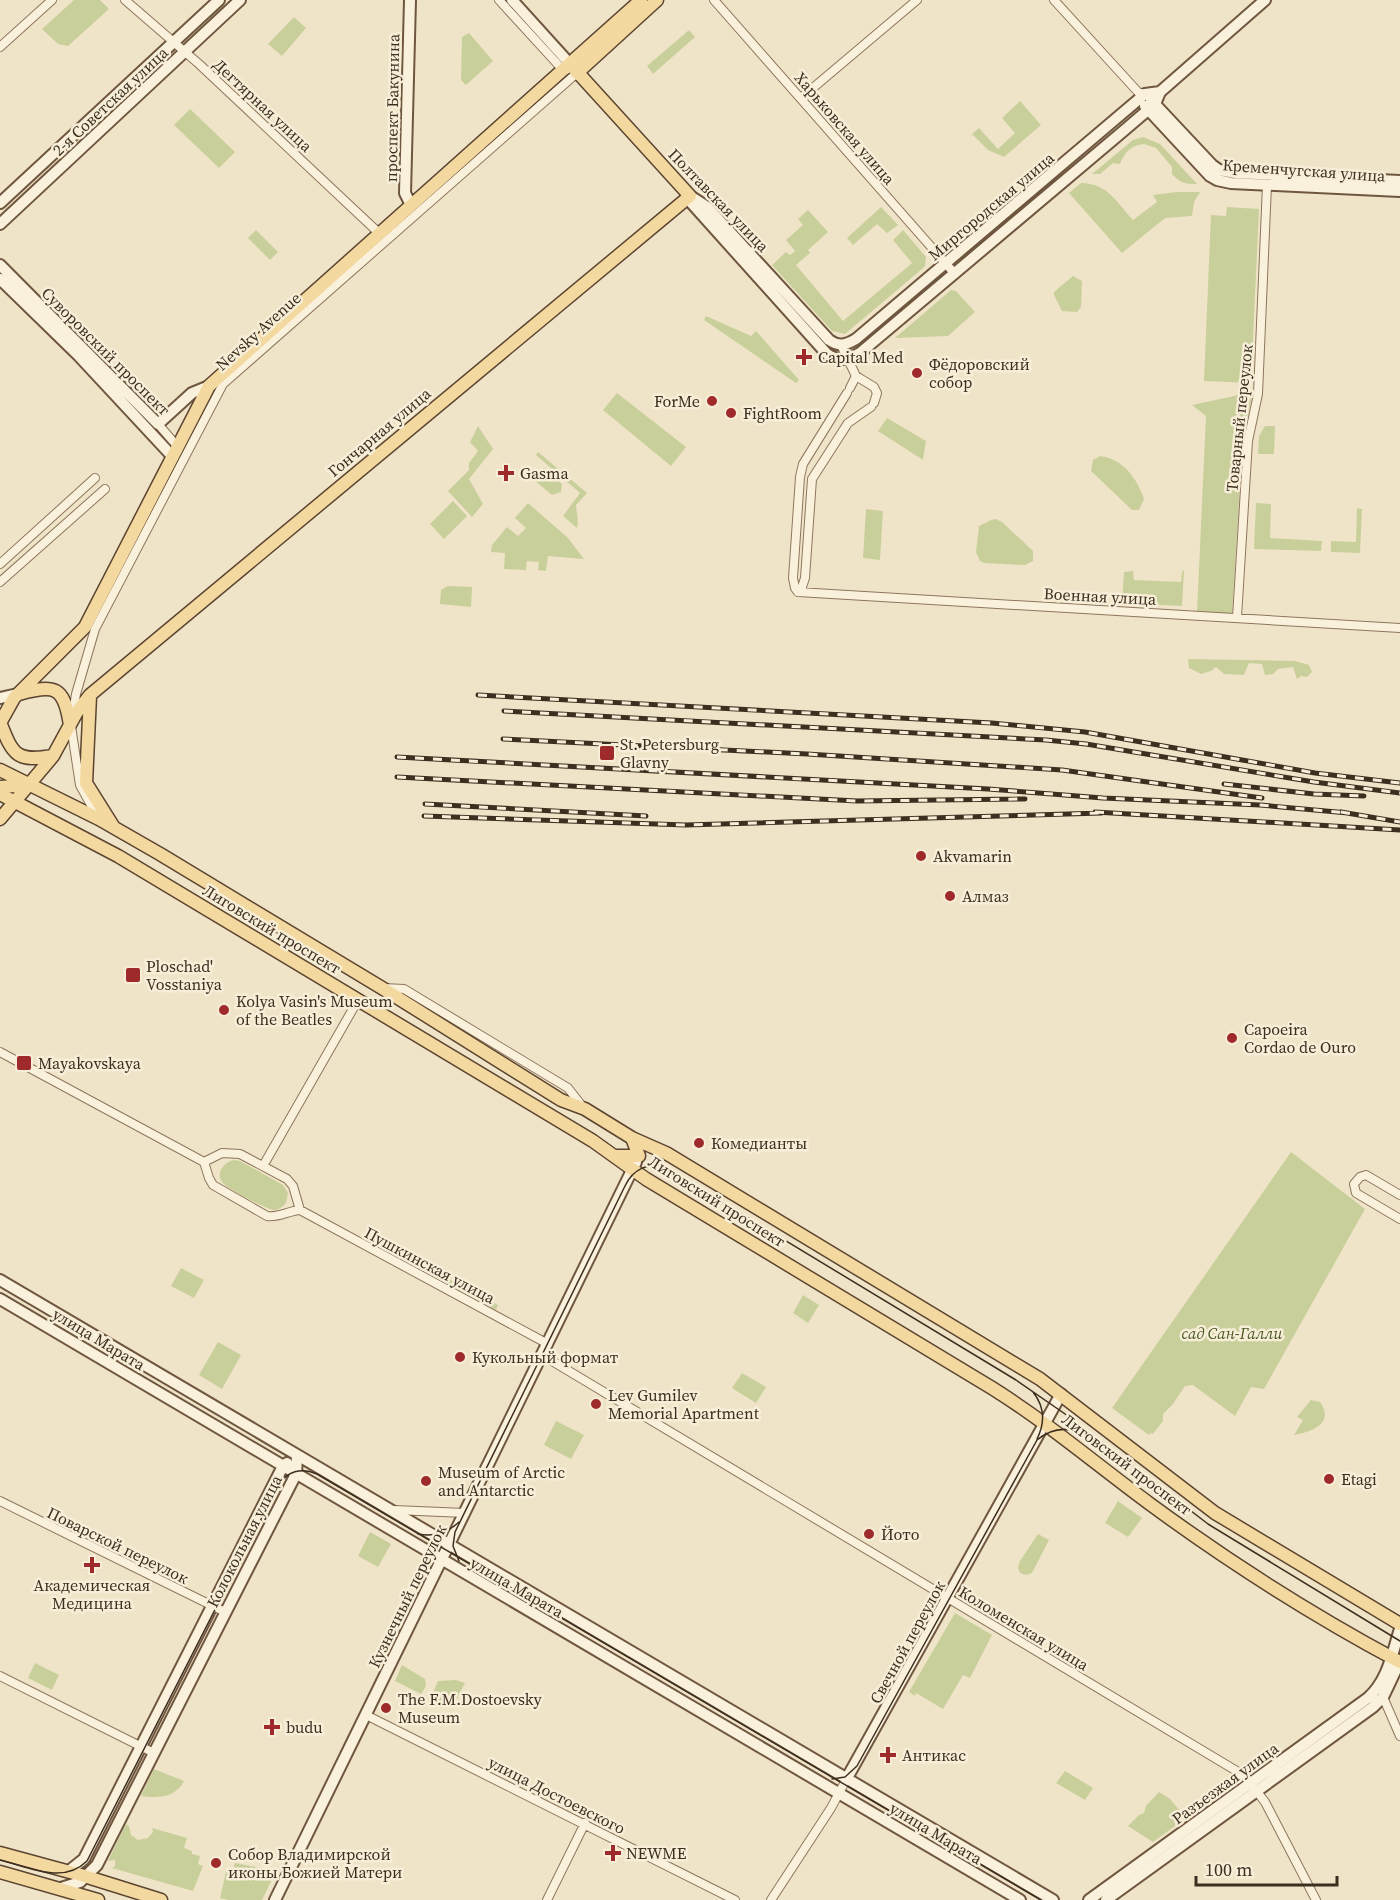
<svg xmlns="http://www.w3.org/2000/svg" width="1400" height="1900" font-family="'Source Serif 4',serif">
  <rect width="100%" height="100%" fill="#f0e4c8"/>
  <path fill="#c9cf9b" d="M74,0H100L109,9L68,46L58,44L42,29Z
    M294,17L306,28L282,56L268,44Z
    M689,30L695,37L653,74L647,66Z
    M469,33L493,61L466,85L461,80L462,37Z
    M1020,101L1041,125L1004,157L988,150L972,134L979,128L998,149L1015,133L1002,118Z
    M190,109L235,152L219,168L174,125Z
    M1143,137L1160,144L1197,184C1185,184 1180,183 1172,174V167L1156,148L1144,144C1131,145 1124,153 1120,164L1113,163L1100,174H1092L1133,140Z
    M1081,183C1108,183 1117,203 1133,220L1157,202L1153,195L1177,192H1200L1194,202L1192,216L1165,218L1122,253L1069,193Z
    M881,207L898,225L887,233L877,224L853,245L847,238Z
    M1227,207L1259,209L1251,383L1204,381L1211,215L1226,216Z
    M808,210L828,232L808,250L810,253L796,265L843,321L912,263L893,240L903,230L926,257L925,266L922,269L845,334L832,331L772,265L786,252L790,255L795,251L786,240L803,225L798,219Z
    M256,230L278,252L270,260L248,238Z
    M1073,276L1082,281L1081,307L1077,312L1062,311L1054,295V292Z
    M951,290L956,291L975,312L948,336L895,338Z
    M706,316L751,336L756,331L799,380L796,383L704,320Z
    M1253,392L1243,435L1232,614L1197,612L1206,416L1192,405Z
    M617,393L686,447L671,466L603,410Z
    M887,418L926,441L923,460L878,431Z
    M478,426L493,449L469,479L483,504L472,517L448,491L469,470V463L478,451L470,442Z
    M1265,426H1275L1274,454H1258L1259,436Z
    M538,452L587,493L576,505L578,523L577,528L563,516L580,493L536,455Z
    M1100,456C1123,459 1137,478 1144,499L1139,510H1132L1091,471L1093,460Z
    M544,468L562,484L561,492L552,495L534,480Z
    M453,501L467,516L444,539L430,524Z
    M528,503L568,538L584,559L548,556L546,571L538,570L539,562L527,561L526,570L504,569L505,553L491,552L492,545L507,527L518,536L526,528L515,518Z
    M1256,503L1271,504L1270,538L1322,541L1321,551L1254,549Z
    M1357,508L1362,509L1360,553L1331,552V541L1356,542Z
    M866,509L883,511L880,560L863,558Z
    M996,519L1002,522L1033,551V561L1025,565L984,563L980,561L976,552L979,526L991,520Z
    M1184,570L1182,606L1122,603L1124,572L1133,571L1134,580L1181,582L1182,572Z
    M448,586L472,587L471,607L440,604L441,590Z
    M1188,659L1295,661L1309,665L1312,672L1307,677L1301,676L1297,679L1293,667L1278,669L1273,674L1265,675L1262,664L1249,663L1244,675L1224,674L1216,667L1211,671L1201,674L1189,668Z
    M1291,1152L1365,1209L1264,1389L1251,1387L1235,1416L1193,1385L1185,1386L1173,1404L1163,1414V1421L1153,1434L1151,1433L1149,1435L1112,1408Z
    M234,1160L240,1161L283,1185L288,1193L286,1203C282,1207 279,1210 274,1210C267,1210 229,1189 224,1184C214,1175 223,1162 234,1160Z
    M181,1268L204,1280L194,1298L171,1286Z
    M434,1271L498,1305L496,1310L431,1275Z
    M803,1295L819,1305L808,1323L793,1313Z
    M218,1342L241,1355L222,1389L199,1375Z
    M742,1373L766,1387L756,1403L732,1388Z
    M1311,1400L1320,1402C1335,1423 1312,1432 1294,1435L1303,1420L1297,1417Z
    M556,1421L584,1435L571,1459L544,1445Z
    M1118,1501L1142,1518L1128,1537L1105,1523Z
    M370,1532L391,1544L378,1567L358,1556Z
    M1038,1534L1049,1540L1032,1573L1026,1575L1020,1573L1018,1568L1020,1561Z
    M955,1613L992,1635L970,1678L963,1675L943,1709L916,1693L915,1696L909,1692Z
    M35,1663L59,1675L52,1690L28,1678Z
    M402,1665L425,1679L426,1686L421,1694L395,1681Z
    M456,1680L465,1683L452,1708L431,1697L438,1681Z
    M154,1769L184,1781C176,1798 157,1798 141,1796Z
    M1065,1771L1093,1788L1085,1800L1056,1783Z
    M1159,1792L1170,1799L1186,1818L1153,1842L1128,1826L1139,1815L1144,1813L1146,1806Z
    M126,1824L129,1826L131,1835L138,1840L148,1838L153,1832L152,1828L187,1838L184,1848L192,1851V1854L200,1856L198,1864L203,1866L193,1891L112,1868L115,1866V1860L108,1861Z
    M235,1863L276,1871L262,1900H228L220,1898L226,1872L232,1873Z"/>
  <g fill="none" stroke-linecap="round" stroke-linejoin="round">
    <g stroke="#8d765c" stroke-width="10">
      <path id="street" d="M125,0L199,64L380,234
        M499,0L563,70H566
        M714,0L955,274
        M1054,0L1138,92L1145,94
        M0,47L52,0
        M801,98L917,0
        M841,345L856,376L874,387L877,393L874,403
        M850,388L856,376
        M847,393L803,464L800,477L793,578L795,588L798,592L802,587L805,578L812,479L848,423L871,407
        M158,424L178,447V450
        M0,564L95,478
        M0,582L105,489
        M798,592L1400,628
        M1237,617L1248,441L1258,394L1267,185
        M73,714L76,694L95,629L223,384L577,73
        M71,726L80,785L97,816
        M384,988L404,989L568,1088L582,1106
        M0,1052L204,1162L209,1178L213,1185L267,1216C278,1218 288,1211 300,1210L548,1344
        M204,1162L222,1153L240,1154L287,1179L293,1186L300,1210
        M263,1166L358,1000
        M1400,1195L1366,1175L1360,1177L1354,1184L1356,1193L1400,1219
        M542,1355L1245,1776L1265,1802L1316,1900
        M0,1501L225,1612
        M394,1510L465,1513
        M0,1676L154,1753
        M1383,1697L1400,1736
        M366,1715L735,1900
        M547,1900L585,1823
        M771,1900L831,1808L847,1778"/>
    </g>
    <g stroke="#6f573f" stroke-width="14">
      <path id="secondary" d="M410,0L405,193L411,205
        M512,0L570,64
        M1151,100L1212,165L1219,170L1236,173L1400,181
        M1145,106L1210,176L1217,180L1231,183L1400,191
        M690,196L707,207L829,340C839,347 846,345 856,339L1145,94L1160,92
        M687,198L827,354C838,362 849,360 860,353L1121,133L1155,104L1160,92L1265,0
        M0,203L219,0
        M0,224L240,0
        M0,265L158,424L192,393L209,386
        M0,279L79,356L173,457
        M0,698L18,694
        M0,1280L1053,1900
        M0,1299L1020,1900
        M847,1778L1061,1394
        M69,1871L84,1859L283,1466L287,1463
        M61,1888L80,1882L97,1865L296,1474L297,1456
        M275,1900L636,1162
        M1089,1900L1368,1698C1388,1680 1392,1654 1400,1629
        M1106,1900L1373,1707L1383,1697L1400,1661"/>
    </g>
    <g stroke="#5b4430" stroke-width="15">
      <path id="primary" d="M577,73L657,0
        M19,694C55,684 64,686 70,725
        M90,696L86,783L113,826
        M0,722C13,756 17,762 53,756
        M0,723L14,698L85,627L209,386L641,0
        M0,770L99,819L160,854L382,988L561,1100L585,1109L632,1138L666,1153L1040,1379L1215,1513L1400,1624
        M0,787L29,785
        M0,794L118,856L593,1141L646,1179L992,1388C1048,1423 1097,1465 1150,1504C1229,1562 1314,1616 1400,1662
        M0,819L53,756L77,712L90,695L690,196L570,64
        M616,1156H639L632,1138
        M0,1853L81,1875L161,1900
        M0,1872L98,1900"/>
    </g>
    <use href="#street" stroke="#faf1dc" stroke-width="8"/>
    <use href="#secondary" stroke="#faf1dc" stroke-width="10"/>
    <use href="#primary" stroke="#f3d9a0" stroke-width="12"/>
    <path stroke="#3d2e20" stroke-width="1.5" d="M1033,1392C1045,1407 1045,1423 1037,1439
      M418,1534C435,1537 447,1533 459,1522
      M459,1561L453,1546L455,1532L625,1186C633,1169 649,1161 667,1169L1016,1380L1068,1416L1208,1524L1400,1641
      M832,1779L845,1777L857,1766L1037,1440C1053,1427 1069,1426 1086,1436
      M0,1860C29,1867 63,1885 87,1861L278,1486C287,1471 301,1467 317,1474L1041,1900"/>
    <g stroke="#3d2e20" stroke-width="5">
      <path id="rail" d="M478,695L992,723L1085,732L1315,773L1400,783
        M504,711L1046,740L1086,744L1314,782L1400,793
        M503,739L807,754L1062,770L1262,798
        M397,757L988,789L1103,798L1260,805L1348,813
        M397,777L857,801L1025,799
        M1224,784L1314,794L1364,796
        M425,804L646,816
        M1095,812L1400,830
        M1341,812L1400,822
        M424,816L686,825L1102,813"/>
    </g>
    <use href="#rail" stroke="#f7eed8" stroke-width="3" stroke-dasharray="9" stroke-linecap="butt"/>
  </g>
  <g fill="#9e2a2b" stroke="#f7eed8" stroke-width="2">
    <path d="M801 348h6v6h6v6h-6v6h-6v-6h-6v-6h6z"/>
    <circle cx="917" cy="373" r="6"/>
    <circle cx="712" cy="401" r="6"/>
    <circle cx="731" cy="413" r="6"/>
    <path d="M503 464h6v6h6v6h-6v6h-6v-6h-6v-6h6z"/>
    <rect x="599" y="745" width="16" height="16" rx="3"/>
    <circle cx="921" cy="856" r="6"/>
    <circle cx="950" cy="896" r="6"/>
    <rect x="125" y="967" width="16" height="16" rx="3"/>
    <circle cx="224" cy="1010" r="6"/>
    <circle cx="1232" cy="1038" r="6"/>
    <rect x="16" y="1055" width="16" height="16" rx="3"/>
    <circle cx="699" cy="1143" r="6"/>
    <circle cx="460" cy="1357" r="6"/>
    <circle cx="596" cy="1404" r="6"/>
    <circle cx="1329" cy="1479" r="6"/>
    <circle cx="426" cy="1481" r="6"/>
    <circle cx="869" cy="1534" r="6"/>
    <path d="M89 1556h6v6h6v6h-6v6h-6v-6h-6v-6h6z"/>
    <circle cx="386" cy="1708" r="6"/>
    <path d="M269 1718h6v6h6v6h-6v6h-6v-6h-6v-6h6z"/>
    <path d="M885 1746h6v6h6v6h-6v6h-6v-6h-6v-6h6z"/>
    <path d="M610 1844h6v6h6v6h-6v6h-6v-6h-6v-6h6z"/>
    <circle cx="216" cy="1863" r="6"/>
  </g>
  <g text-anchor="middle" stroke-width="5" stroke-linejoin="round" paint-order="stroke">
    <g font-size="16" fill="#3d2e20" stroke="#f7eed8">
      <text transform="translate(110 101) rotate(-43)" y="6">2-я Советская улица</text>
      <text transform="translate(263 105) rotate(43)" y="6">Дегтярная улица</text>
      <text transform="translate(392 108) rotate(-89)" y="6">проспект Бакунина</text>
      <text transform="translate(845 128) rotate(49)" y="6">Харьковская улица</text>
      <text transform="translate(1304 170) rotate(4)" y="6">Кременчугская улица</text>
      <text transform="translate(719 200) rotate(46)" y="6">Полтавская улица</text>
      <text transform="translate(991 206) rotate(-40)" y="6">Миргородская улица</text>
      <text transform="translate(258 331) rotate(-42)" y="6">Nevsky Avenue</text>
      <text transform="translate(106 351) rotate(45)" y="6">Суворовский проспект</text>
      <text transform="translate(1239 418) rotate(-84)" y="6">Товарный переулок</text>
      <text transform="translate(379 432) rotate(-40)" y="6">Гончарная улица</text>
      <text transform="translate(1100 596) rotate(3)" y="6">Военная улица</text>
      <text transform="translate(272 929) rotate(31)" y="6">Лиговский проспект</text>
      <text transform="translate(717 1201) rotate(32)" y="6">Лиговский проспект</text>
      <text transform="translate(430 1265) rotate(28)" y="6">Пушкинская улица</text>
      <text transform="translate(99 1339) rotate(31)" y="6">улица Марата</text>
      <text transform="translate(1127 1464) rotate(37)" y="6">Лиговский проспект</text>
      <text transform="translate(244 1541) rotate(-63)" y="6">Колокольная улица</text>
      <text transform="translate(118 1545) rotate(26)" y="6">Поварской переулок</text>
      <text transform="translate(517 1587) rotate(30)" y="6">улица Марата</text>
      <text transform="translate(407 1596) rotate(-64)" y="6">Кузнечный переулок</text>
      <text transform="translate(1024 1628) rotate(31)" y="6">Коломенская улица</text>
      <text transform="translate(907 1642) rotate(-61)" y="6">Свечной переулок</text>
      <text transform="translate(1225 1783) rotate(-36)" y="6">Разъезжая улица</text>
      <text transform="translate(557 1795) rotate(27)" y="6">улица Достоевского</text>
      <text transform="translate(936 1833) rotate(31)" y="6">улица Марата</text>
    </g>
    <g font-size="16" fill="#3d2e20" stroke="#f7eed8" text-anchor="start">
      <text x="818" y="363">Capital Med</text>
      <text x="929" y="370">Фёдоровский<tspan x="929" dy="18">собор</tspan></text>
      <text x="700" y="407" text-anchor="end">ForMe</text>
      <text x="743" y="419">FightRoom</text>
      <text x="520" y="479">Gasma</text>
      <text x="620" y="750">St. Petersburg<tspan x="620" dy="18">Glavny</tspan></text>
      <text x="933" y="862">Akvamarin</text>
      <text x="962" y="902">Алмаз</text>
      <text x="146" y="972">Ploschad'<tspan x="146" dy="18">Vosstaniya</tspan></text>
      <text x="236" y="1007">Kolya Vasin's Museum<tspan x="236" dy="18">of the Beatles</tspan></text>
      <text x="1244" y="1035">Capoeira<tspan x="1244" dy="18">Cordao de Ouro</tspan></text>
      <text x="38" y="1069">Mayakovskaya</text>
      <text x="711" y="1149">Комедианты</text>
      <text x="472" y="1363">Кукольный формат</text>
      <text x="608" y="1401">Lev Gumilev<tspan x="608" dy="18">Memorial Apartment</tspan></text>
      <text x="438" y="1478">Museum of Arctic<tspan x="438" dy="18">and Antarctic</tspan></text>
      <text x="1341" y="1485">Etagi</text>
      <text x="881" y="1540">Йото</text>
      <text x="92" y="1591" text-anchor="middle">Академическая<tspan x="92" dy="18">Медицина</tspan></text>
      <text x="398" y="1705">The F.M.Dostoevsky<tspan x="398" dy="18">Museum</tspan></text>
      <text x="286" y="1733">budu</text>
      <text x="902" y="1761">Антикас</text>
      <text x="626" y="1859">NEWME</text>
      <text x="228" y="1860">Собор Владимирской<tspan x="228" dy="18">иконы Божией Матери</tspan></text>
    </g>
    <g font-size="16" font-style="italic" fill="#4d5a26" stroke="#f7eed8">
      <text x="1232" y="1339">сад Сан-Галли</text>
    </g>
  </g>
  <path d="M1196 1876v9h141v-9" fill="none" stroke="#3d2e20" stroke-width="3"/>
  <text x="1205" y="1876" font-size="18" fill="#3d2e20" stroke="#f7eed8" stroke-width="4.5" paint-order="stroke">100 m</text>
</svg>
